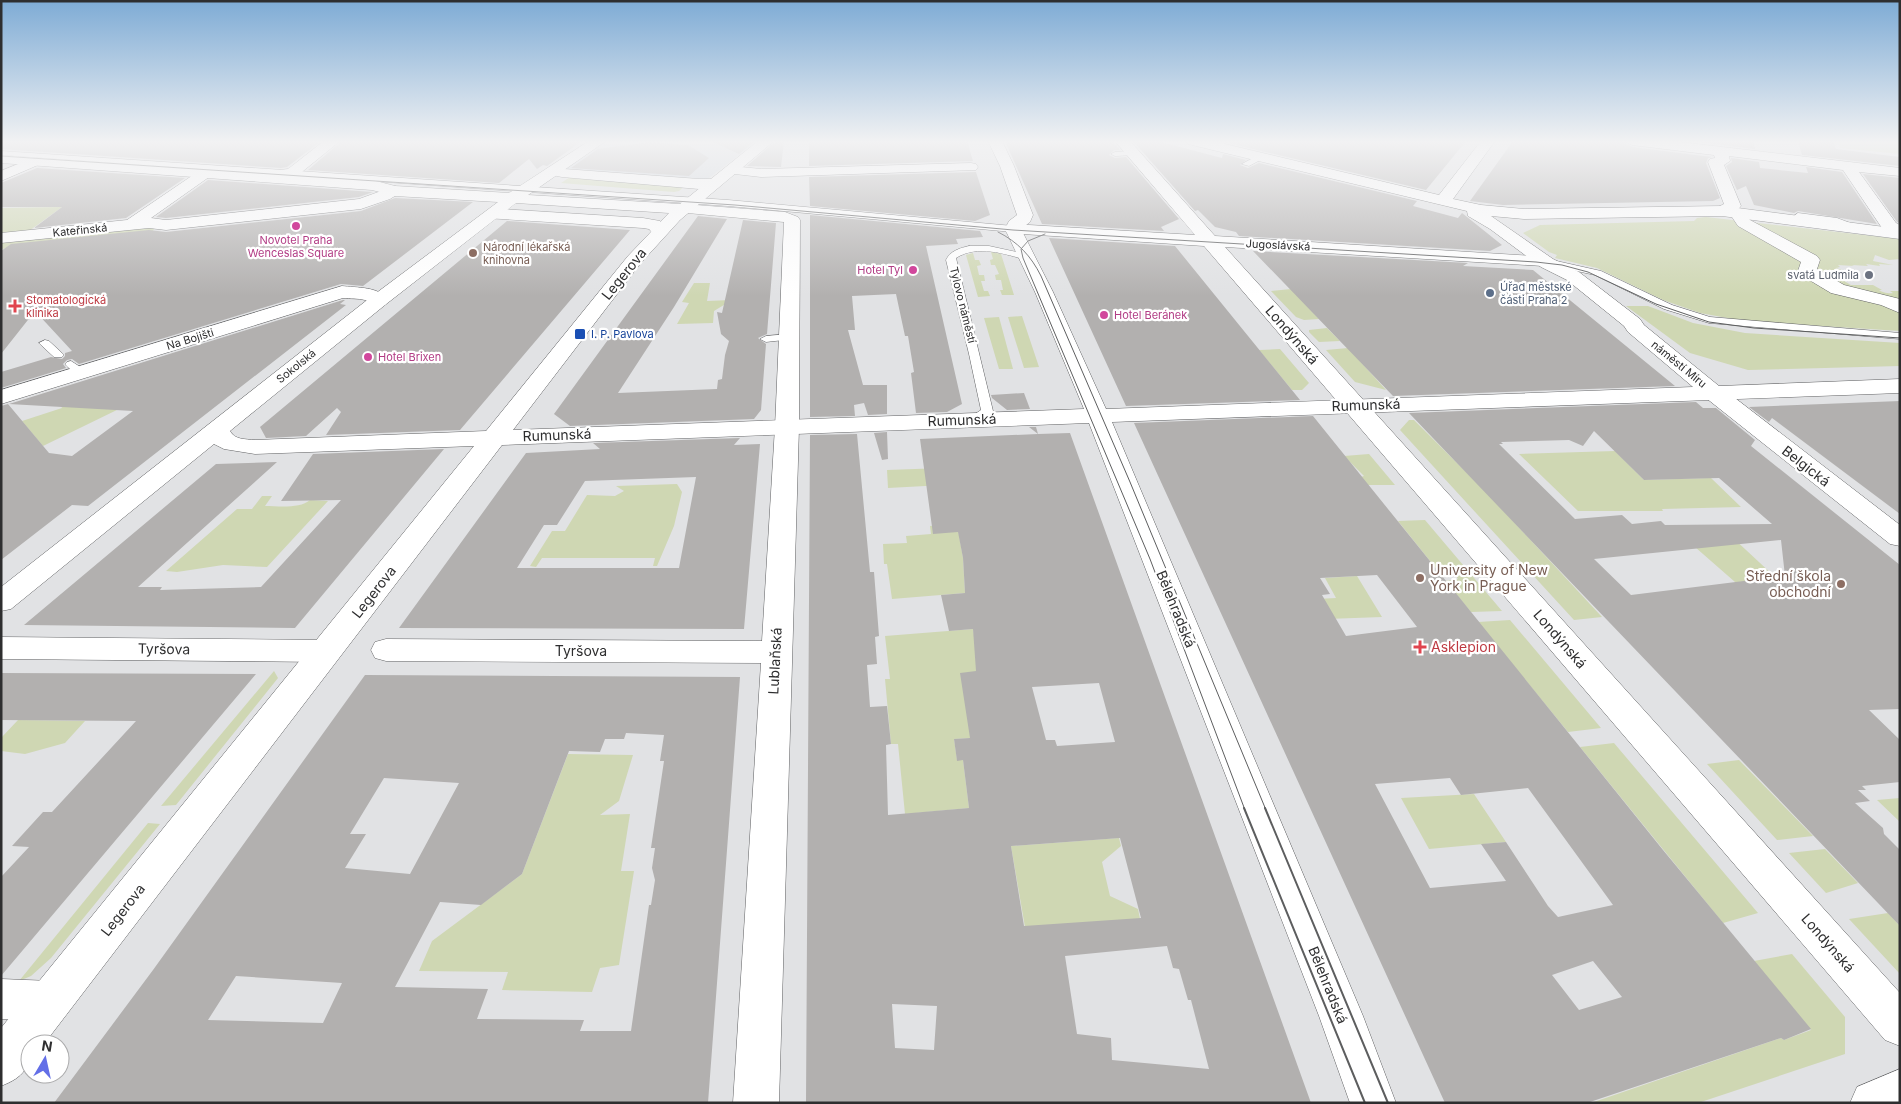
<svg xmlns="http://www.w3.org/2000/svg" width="1901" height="1104" font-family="Inter,sans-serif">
  <rect width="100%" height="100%" fill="#e1e2e4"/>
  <path fill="#d0d6dd" d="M609,141H757L705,181L564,170Z"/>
  <path fill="#cfd7b3" d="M1833,141H1900V154L1840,148L1839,145L1835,144Z
    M570,177L685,186L679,191L674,192L561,183Z
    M62,207L29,231L1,234V208Z
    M1706,217L1900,239V259L1889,260L1875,255L1873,261L1893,265L1879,264L1880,266L1866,264L1868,266L1852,265L1854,266L1838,265L1840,267L1836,268L1851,273L1834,275L1851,285H1873L1882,290H1879C1881,292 1889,294 1893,293L1890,291H1900V331L1744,321L1700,313L1663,300L1597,268L1555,258L1557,255L1549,252L1523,233L1540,225L1694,221L1697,218Z
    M156,226L151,234L1,249V243Z
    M991,252L1001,254L1014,295H1002L1000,290H1003L1001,280H996L995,275L999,274L995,265H991L990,260L993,259Z
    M973,253L975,260H979L981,265L977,266L979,275H984L985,281H981L984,291H988L990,296L978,297L966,255Z
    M694,283H710L707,301L732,300L714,311L713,323L677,324L689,303L682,302Z
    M1291,289L1319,319L1304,320L1296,317L1271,291Z
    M1626,306H1648L1693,323L1745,333L1900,343V366L1748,370L1690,353Z
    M1022,316L1039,367L1024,368L1008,317Z
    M999,317L1013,369H999L984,318Z
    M1327,328L1340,341L1319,342L1309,332V330Z
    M1348,348L1386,390L1355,382L1326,350Z
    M1280,349L1309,383L1302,390H1292L1259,350Z
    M160,389L43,446L22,421L62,408L61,406Z
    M1409,420H1414L1485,491L1602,617L1574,620L1400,430Z
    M1615,451L1644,480L1711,478L1741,507L1662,509L1663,511H1578L1519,454Z
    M1369,454L1395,485H1368L1361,477L1364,476L1344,456Z
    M943,468L944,485L888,488L887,470Z
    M677,484L682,492L674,526L657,566H653L655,558H542L536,567L530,566L552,531H565L587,495L615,496L624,491L616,486Z
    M262,496H272L265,506C278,506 300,509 310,500L328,501L267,567L223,565L177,572L166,571L237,509H252Z
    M1425,520L1502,611L1471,612L1445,581L1458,579L1451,570L1438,571L1398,521Z
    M957,524L963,558L965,593L892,599L887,564H884L883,544L907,543L906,536L931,534L930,526Z
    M1732,537L1838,635L1767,610L1695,547Z
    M1357,576L1382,617L1327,619L1316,599L1336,598L1325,578Z
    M1510,620L1601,728L1568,732L1478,622Z
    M973,629L992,737L954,739L957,760H963L969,808L905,814L898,744H891L885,679H890L885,636Z
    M274,671L278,678L176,805L161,806Z
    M18,720L85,721L65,743L25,754L1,751V738Z
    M1614,743L1758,913L1723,923L1580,747Z
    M568,754L633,755L619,801L600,815L630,814L621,871H634L619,965L600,968L592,992L502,990L508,972L419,971L432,941L522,874Z
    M1739,760L1813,836L1777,840L1707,764Z
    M1474,794L1506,842L1429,849L1401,798Z
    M1900,798V822L1877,800Z
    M148,823L160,824L51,958L31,976L19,981Z
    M1119,838L1121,846L1102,862L1110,896L1138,909L1140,919L1025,927L1011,846Z
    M1825,849L1858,883L1826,893L1789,853Z
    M1888,913L1900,926V974L1849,919Z
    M1792,954L1845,1017V1054L1698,1103H1591L1781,1038L1784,1040L1811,1030L1754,961Z"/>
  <path fill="#b2b0af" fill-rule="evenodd" d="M1,141H321L287,167L281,168L1,149Z
    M342,141H582L547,166L543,165L537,169L529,159L499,183L308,170Z
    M711,141H755L739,154Z
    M776,141H784L781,167L747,166Z
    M809,141H967L973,161L809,166Z
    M1005,141H1113L1120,150H1114L1109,155L1115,158L1126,157L1179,219L1161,227L1164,231L1042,224Z
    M1133,141H1157L1222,158L1223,154L1246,160L1240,165L1248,168L1259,163L1417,201L1413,206L1458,218L1462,213L1502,245L1490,251L1239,236L1236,232L1215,227L1198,210L1195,211Z
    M1230,141H1466L1426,190L1228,143Z
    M1513,141H1623L1632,147L1712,157L1708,158L1706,163L1720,198L1713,201L1503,205L1470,201Z
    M1690,141H1753L1755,149Z
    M1798,141H1833L1836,149L1900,157V166L1802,155Z
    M650,142L688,145L709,158L689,176L571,168L598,149Z
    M1731,158L1759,162L1760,168L1808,173L1806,167L1842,172L1877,224L1798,211L1794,213L1754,205L1746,186L1737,190L1726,166L1732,162Z
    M37,168L185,178L126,218L34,228L62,207H1V183Z
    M976,172L990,215L975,221L810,206L809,177Z
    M1863,174L1900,178V223L1897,222Z
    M208,180L372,192H373L359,197L166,218L156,217Z
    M395,198L473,202L363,286L341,284L79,364L72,359L67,360L63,364L66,368L1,388V372L51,357L62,359L65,356V353L72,351L35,311L1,354V251L11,244L149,230L166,232L361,211Z
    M810,215L980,231L983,237L956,239L958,244L926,246L962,404L947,412L916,413L911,373L914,372L908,336H905L896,294L852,296L855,330H848L863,385H887V414L868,415L864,403L854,405L855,416L810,417Z
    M698,216L727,219L674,307L618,393L717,389L718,380L722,379L725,355L729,341L721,334L717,312L722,313L743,220L776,223L767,334L758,338L766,344L761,410L754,419L570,426L554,414Z
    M507,221L630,230L460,430L326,435L341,412L337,408L306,436L266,438L260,427Z
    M1049,238L1175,246L1300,400L1126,406Z
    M1253,251L1468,263L1463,266L1533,270L1675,386L1393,396Z
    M343,300H345L340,304L346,305L88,506L72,505L1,560V406L8,404L49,453L72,456L133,411L9,404Z
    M1024,393L1030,409L1007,410L992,398L991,395Z
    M1900,401V514L1772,418L1769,422L1749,407Z
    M1696,402L1703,408H1716L1755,440L1751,446L1900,565V709L1869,710L1900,740V782L1862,786L1866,790H1858L1870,801L1855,803L1883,828L1884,834L1900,850V926L1409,413ZM1594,431L1644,480L1719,478L1772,524L1665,525L1661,521L1632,524L1622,515L1575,519L1499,444H1503L1501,442L1569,440L1583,446ZM1781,540L1785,576L1631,595L1594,559Z
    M1313,416L1663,850L1811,1029L1784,1040L1781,1038L1587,1103H1445L1134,423ZM1377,575L1417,627L1346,636L1322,595L1330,594L1320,578ZM1450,778L1461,795L1528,788L1613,905L1558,917L1548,906L1506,842L1481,844L1506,881L1430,888L1375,784ZM1593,961L1622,997L1579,1010L1552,975Z
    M1029,427H1036L1038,434L1070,433L1311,1103H806L810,435L857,434L870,572H874L879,636L875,637L877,664L867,665L870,707L887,706L891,744L886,745L888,815L969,808L963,760L957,761L954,739L970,738L960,673L976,671L973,629L949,631L941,595L965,593L963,558L958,532L933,534L920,439L1038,434ZM1099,683L1115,742L1057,746L1055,740H1046L1032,687ZM1120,838L1141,918L1024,926L1011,846ZM1167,946L1173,968L1179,969L1188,1000H1191L1209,1069L1112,1060L1111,1038L1077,1034L1065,956ZM892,1004L937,1006L934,1050L895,1048Z
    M887,432L888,459L882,460L874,433Z
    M740,438L734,445L760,444L744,629L399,628L526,453L600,449L593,443ZM696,477L679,568H517L544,525H557L585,481Z
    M444,449L295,628L24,625L216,464L277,462L138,587H162L160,590L261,587L341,500L281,501L313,454Z
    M1,673L256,674L1,976V877L29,847L12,846L43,812H52L136,721L1,720Z
    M365,675L740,677L708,1103H54L153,970ZM626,733L664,735L660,761H664L651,848H655L652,868L655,880L651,905H649L631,1031H580L584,1020L477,1019L488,989L395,987L440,902L481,905L522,874L569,751L600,752L605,739H624ZM384,778L459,783L410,874L345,868L366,834H350ZM236,976L342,983L323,1023L208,1020Z"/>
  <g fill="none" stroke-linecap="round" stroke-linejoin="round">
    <g stroke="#606163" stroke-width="1">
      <path id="lane" d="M1,151L728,200L1013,226L1018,229L1013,232L728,206L1,155Z
        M1132,151H1135V155L1115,156L1111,154L1115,152Z
        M1257,156L1264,158L1249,166L1242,164Z
        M1798,213L1837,218L1861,227L1856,230L1836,224L1795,218L1794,216Z
        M969,246H989L1030,255L1032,257L1027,260C1004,254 978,244 956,258L993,411L985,420L972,424L966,420L981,410L969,354L946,260C950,251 960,248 969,246Z
        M1543,258L1601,271L1672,305L1710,317L1900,333V339L1709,323L1664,309L1595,275L1540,263V259Z
        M789,334L795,337L793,339L766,342L760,339L766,336Z
        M45,340L49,341L62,353L64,355L62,357H54L41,345L39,343Z
        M71,361L88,372L86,374C78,376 70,370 65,364L67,362Z"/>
    </g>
    <g stroke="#606163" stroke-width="1">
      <path id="street" d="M324,141H340L297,176L255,181L250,180L248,177L250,174L255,173L288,169Z
        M1115,141H1130L1215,236L1549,257L1552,261L1549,265L1543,266L1225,247L1900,993V1046L1885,1040L1204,246L1007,233L1005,229L1007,225L1013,224L1195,235Z
        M1211,141H1228L1213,150L1206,146Z
        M1625,141H1671L1900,168V176L1859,172L1896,223L1900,225V237L1884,231L1843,170L1729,156L1730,161L1724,165L1741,206C1736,213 1725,216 1716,214L1714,211L1716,208L1724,204L1708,162L1710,159L1715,158L1714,155L1632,145Z
        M33,158L38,159L40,162L38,165L1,181V171Z
        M971,163L976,164L978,167L976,170L761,177L726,173L724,170L726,167L731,166L761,169Z
        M557,165L564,169L699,179H721L724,182L721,185L699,189L562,177L552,175L550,172L552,166Z
        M204,170L209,171L211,174L209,177L151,218L166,220L359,199L395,186L400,188L403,191L390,199L361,209L166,230L149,228L1,243V233L127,220L199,171Z
        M683,204L785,212L798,217L800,220L799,427L779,1103H733L761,663L386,661L375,658L371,650L375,642L386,639L762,641L775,427L784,222L677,212L675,209L677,206Z
        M502,209L643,218L660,221L667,231L665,235C657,237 654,235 649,229L643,228L502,219L485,218L483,215L485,212Z
        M1740,212L1746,214L1750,220L1817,256L1820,260L1817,269L1844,285L1900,299V313L1881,305L1831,293L1801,275L1798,271L1801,262L1738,226L1732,217L1734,214Z
        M342,286C356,288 381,286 388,301L385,305C372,308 374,303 365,300C358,298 350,299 343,298L1,404V390Z
        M1714,386L1722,388L1900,525V546L1890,544L1706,398L1703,393L1706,388Z
        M1,637L327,640L338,643L342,651L338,659L327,662L1,659Z
        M1,979L51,981L66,987L72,1001L66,1015L51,1021L1,1019Z
        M1900,1069V1103H1850L1857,1087Z"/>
    </g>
    <g stroke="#606163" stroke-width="1">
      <path id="secondary" d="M589,141H606L528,195L680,204L758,141H774L680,220L640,264L513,430L1084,409L1035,292L1005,229L1009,221L1017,215L1000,166L988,141H1002L1014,166L1033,215L1030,222L1021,229L1053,292L1106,409L1693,387L1628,332L1624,326L1567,280L1541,267L1490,229L1468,216L1467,211L1188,144L1186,141H1212L1439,195L1481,141H1495L1453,199L1481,205L1524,209L1722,206L1900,229V239L1722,216L1524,219L1491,216L1553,259L1579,272L1640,319L1644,325L1719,386L1900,379V393L1112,422L1363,1016L1396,1103H1350L1319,1016L1089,423L502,445L44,1044H30C30,1068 24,1077 1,1086V1028L474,446L255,454L224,449L214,444L11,609L1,611V587L371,297L498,202L395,196L372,190L1,163V155L372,180L395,186L509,193ZM516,203L669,213L628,256L486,431L255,440C245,439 235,440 230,431L385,305Z"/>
    </g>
    <use href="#lane" fill="#fff" fill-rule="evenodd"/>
    <use href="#street" fill="#fff" fill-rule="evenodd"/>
    <use href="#secondary" fill="#fff" fill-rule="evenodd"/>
    <path stroke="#5d5e5f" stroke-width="1" d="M1,156L735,205L1013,230L1536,262L1562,265L1588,272L1656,304L1709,322L1754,328L1900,338
      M998,232C1018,242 1031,256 1041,276L1130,482L1266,810
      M1045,234L1028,241L1021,249L1023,258L1150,559L1245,810"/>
    <path stroke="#5d5e5f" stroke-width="2" d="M1244,808L1365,1103
      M1265,808L1388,1103"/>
  </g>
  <linearGradient id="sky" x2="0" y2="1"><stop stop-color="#7eabd5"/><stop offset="0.48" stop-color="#f2f2f3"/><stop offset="1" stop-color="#f2f2f3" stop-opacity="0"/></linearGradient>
  <rect width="1901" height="296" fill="url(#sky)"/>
  <g fill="#d1479c" stroke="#fff" stroke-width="2">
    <circle cx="296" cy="226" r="5"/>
    <circle cx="913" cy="270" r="5"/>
    <circle cx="1104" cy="315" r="5"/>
    <circle cx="368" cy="357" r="5"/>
  </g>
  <g fill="#8d6e63" stroke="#fff" stroke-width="2">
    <circle cx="473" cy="253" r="5"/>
    <circle cx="1420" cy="578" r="5"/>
    <circle cx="1841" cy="584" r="5"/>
  </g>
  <circle fill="#6b7280" stroke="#fff" stroke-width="2" cx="1869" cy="275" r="5"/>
  <circle fill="#5c6f8a" stroke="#fff" stroke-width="2" cx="1490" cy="293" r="5"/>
  <g fill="#e0444e" stroke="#fff" stroke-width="2">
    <path d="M12.5 298.5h5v5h5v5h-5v5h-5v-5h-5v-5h5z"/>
    <path d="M1417.5 639.5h5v5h5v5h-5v5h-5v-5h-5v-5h5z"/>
  </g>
  <rect fill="#1a4fb4" stroke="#fff" stroke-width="2" x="574" y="328" width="12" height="12" rx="2.5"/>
  <g text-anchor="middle" stroke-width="4.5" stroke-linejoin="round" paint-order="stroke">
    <g font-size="11" fill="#2e2e2f" stroke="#fff">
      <text transform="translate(80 230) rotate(-6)" y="4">Kateřinská</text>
      <text transform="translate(1278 245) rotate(3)" y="4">Jugoslávská</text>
      <text transform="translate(963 305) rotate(76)" y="4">Tylovo náměstí</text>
      <text transform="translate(190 339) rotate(-17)" y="4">Na Bojišti</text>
      <text transform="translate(1679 364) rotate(39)" y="4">náměstí Míru</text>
      <text transform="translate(296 366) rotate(-39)" y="4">Sokolská</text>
    </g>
    <g font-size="11" fill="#b23c85" stroke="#fff" text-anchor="start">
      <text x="296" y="244" text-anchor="middle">Novotel Praha<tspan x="296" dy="13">Wenceslas Square</tspan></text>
      <text x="903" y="274" text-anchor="end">Hotel Tyl</text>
      <text x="1114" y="319">Hotel Beránek</text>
      <text x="378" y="361">Hotel Brixen</text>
    </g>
    <g font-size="11" fill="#785e54" stroke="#fff" text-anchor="start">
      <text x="483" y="251">Národní lékařská<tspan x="483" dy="13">knihovna</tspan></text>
    </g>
    <g font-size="11" fill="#5b616d" stroke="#fff" text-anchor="end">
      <text x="1859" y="279">svatá Ludmila</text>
    </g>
    <g font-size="11" fill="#4e5e75" stroke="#fff" text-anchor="start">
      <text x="1500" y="291">Úřad městské<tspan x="1500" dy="13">části Praha 2</tspan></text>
    </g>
    <g font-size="11" fill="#be3a42" stroke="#fff" text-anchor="start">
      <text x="26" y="304">Stomatologická<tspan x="26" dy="13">klinika</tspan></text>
    </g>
    <g font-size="11" fill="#164399" stroke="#fff" text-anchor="start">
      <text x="591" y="338">I. P. Pavlova</text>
    </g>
    <g font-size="14" fill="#2e2e2f" stroke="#fff">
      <text transform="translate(624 274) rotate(-51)" y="5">Legerova</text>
      <text transform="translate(1292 335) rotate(49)" y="5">Londýnská</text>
      <text transform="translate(1366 405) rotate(-2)" y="5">Rumunská</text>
      <text transform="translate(962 420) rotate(-2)" y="5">Rumunská</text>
      <text transform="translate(557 435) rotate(-2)" y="5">Rumunská</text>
      <text transform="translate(1806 466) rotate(38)" y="5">Belgická</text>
      <text transform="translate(374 592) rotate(-52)" y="5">Legerova</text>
      <text transform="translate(1176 609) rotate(68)" y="5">Bělehradská</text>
      <text transform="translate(1560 639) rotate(49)" y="5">Londýnská</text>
      <text transform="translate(164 649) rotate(1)" y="5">Tyršova</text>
      <text x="581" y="656">Tyršova</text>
      <text transform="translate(775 661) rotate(-87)" y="5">Lublaňská</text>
      <text transform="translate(123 910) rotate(-52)" y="5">Legerova</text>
      <text transform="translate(1828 943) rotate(49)" y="5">Londýnská</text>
      <text transform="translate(1328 985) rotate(68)" y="5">Bělehradská</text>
    </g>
    <g font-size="14" fill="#785e54" stroke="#fff" text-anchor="start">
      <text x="1430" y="575">University of New<tspan x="1430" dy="16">York in Prague</tspan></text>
      <text x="1831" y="581" text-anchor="end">Střední škola<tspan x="1831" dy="16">obchodní</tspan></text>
    </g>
    <g font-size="14" fill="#be3a42" stroke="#fff" text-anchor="start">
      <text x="1431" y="652">Asklepion</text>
    </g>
  </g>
  <rect width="1901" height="1104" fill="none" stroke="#2e2e2f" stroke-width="5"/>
  <g transform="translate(45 1059) rotate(9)"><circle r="24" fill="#ffffff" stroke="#ababac"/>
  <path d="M0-4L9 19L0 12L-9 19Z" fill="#636fe7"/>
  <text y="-8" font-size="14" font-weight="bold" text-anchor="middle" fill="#2e2e2f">N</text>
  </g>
</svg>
